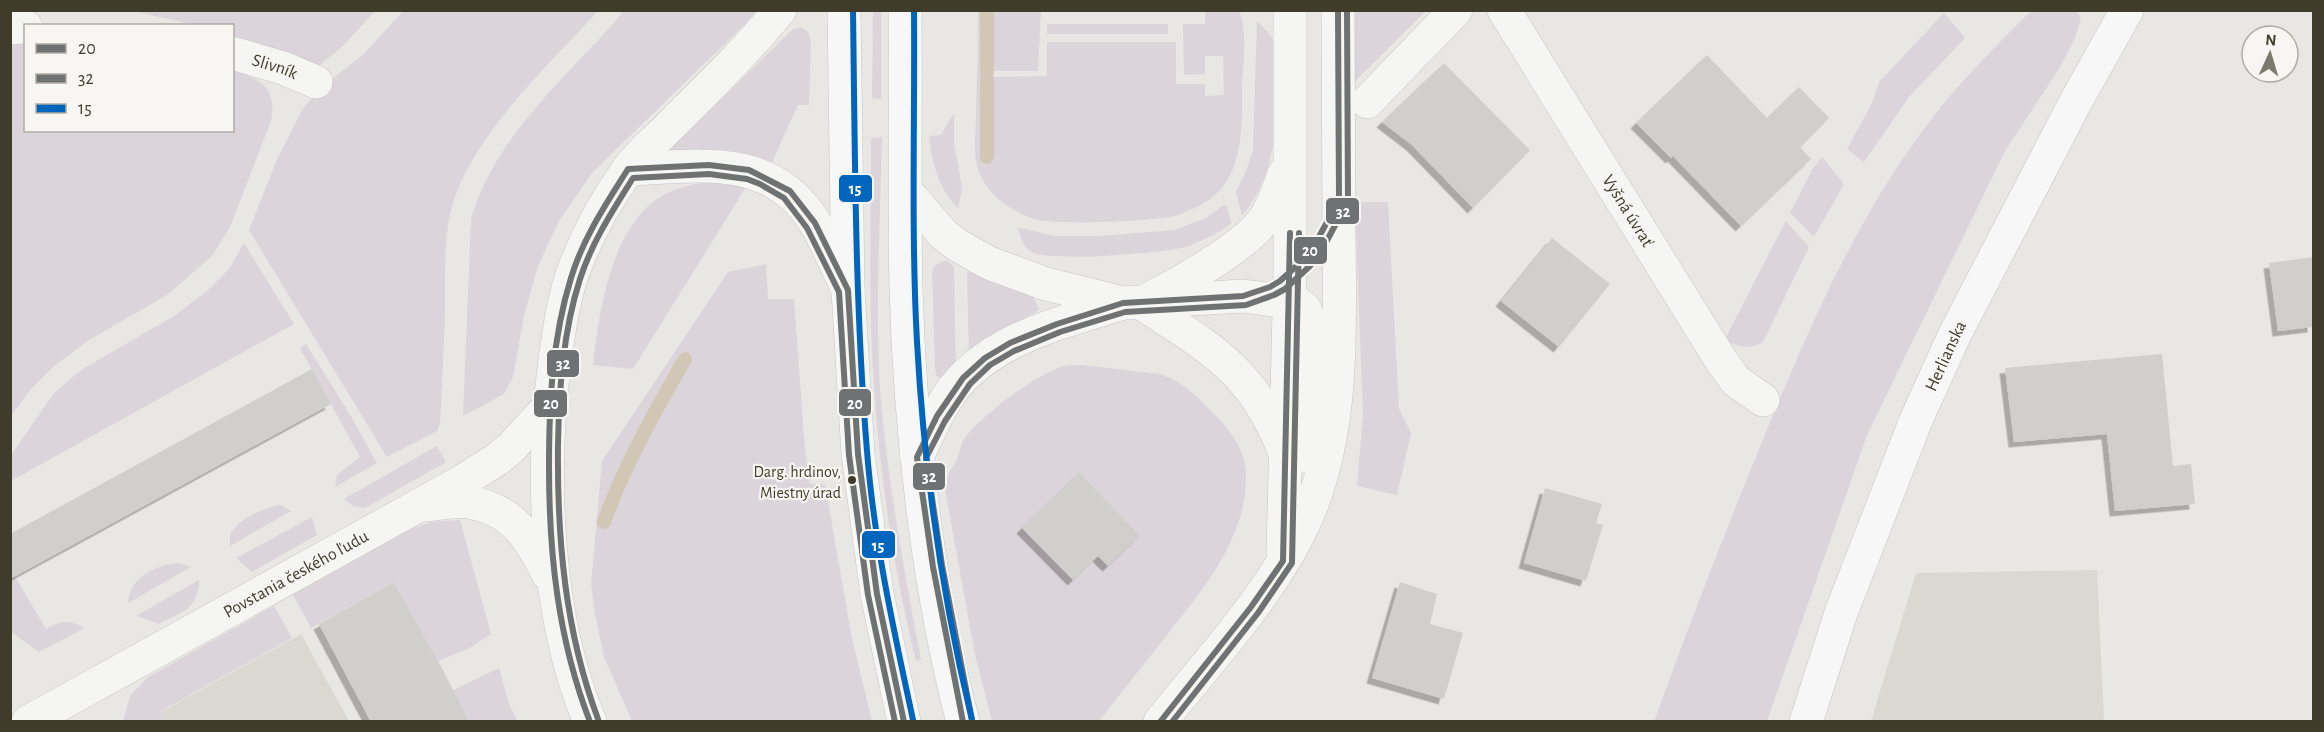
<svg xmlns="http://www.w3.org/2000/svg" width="2324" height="732" font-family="'Alegreya Sans',sans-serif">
  <defs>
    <filter id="shadow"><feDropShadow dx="-5.5" dy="5.5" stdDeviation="0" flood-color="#0004"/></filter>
  </defs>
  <rect width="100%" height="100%" fill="#e8e7e3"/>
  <path fill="#dbd8d2" d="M2097,570L2104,721H1871L1916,573Z
    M301,634L349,721L161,722L163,711Z"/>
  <path fill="#dbd4da" d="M624,10L756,11L746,23L592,173L559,221L538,266L524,315L513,377L504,394L463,416L471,219C493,141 561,81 614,23Z
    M121,11H375L343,46L316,68L233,38L232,26L195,25L138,12Z
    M403,11H598C548,66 463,143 449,219C444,248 445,280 445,310C444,348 442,385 440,423L437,431L387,457L249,230L278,157L304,107L328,82L363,55Z
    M873,11H881V99L872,98Z
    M978,11H1041L1038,71H992V77L1047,76V42H1176V84H1205V96L1224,95L1223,56H1205V74L1184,75L1183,24H1205V11H1239C1248,29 1243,67 1242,88C1242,123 1244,169 1215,195C1205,204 1191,210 1179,215C1159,221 1053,226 1034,219C1009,210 984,193 977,165C973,150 976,131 976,115C977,80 978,45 978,11Z
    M1355,11H1426L1355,81Z
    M2031,11H2077L2081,18L2075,38L2059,69L2005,151L1867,435L1767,721L1654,722C1688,627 1724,535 1762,442C1806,334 1856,218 1927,125C1958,83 1995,47 2031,11Z
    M1944,13L1965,38L1909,97L1864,162L1847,149L1872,103L1879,82Z
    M1257,21L1271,36L1276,46C1275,109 1284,163 1242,216L1236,192L1247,169L1253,149Z
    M1047,24H1168V34H1047Z
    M801,27L808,32L811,40L809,105H798L772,162C731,146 711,148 668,154L667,152L792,30Z
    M11,43L25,44L26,130H232L233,70C262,80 277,87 271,121L230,227L212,256L167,295L89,340L52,368L31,389L11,416Z
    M954,113V142L962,188L958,209C938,187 932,163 929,136L941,135Z
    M882,137C880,221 875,305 880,389C887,480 904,570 921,660L916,661C891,559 877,456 872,351C869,280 871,209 871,138Z
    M1822,157L1844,184L1814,237L1790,213L1812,170Z
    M705,182L730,183L746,187L633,369L593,365C599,313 610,235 654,201C668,190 687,186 705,182Z
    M1355,202H1388L1399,409L1411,433L1397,495L1357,486L1363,415Z
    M1224,205L1227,206L1231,224C1217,234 1202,241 1186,247C1163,253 1046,263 1030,251C1023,247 1020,234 1017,227L1054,236H1100L1174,230L1206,218Z
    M1786,221L1809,247L1763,342C1751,350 1739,347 1726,341L1727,335Z
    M244,243L294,324L11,481V455L55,392L81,370L174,316L207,291L229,269Z
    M946,260L954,267L956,368L946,378H939L936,375L935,366L932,275L934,266Z
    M766,264L768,299H794L805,450L810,484H825L852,639L872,721H632L604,657L595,614L591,585L602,461L728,272Z
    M967,271L1032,294L1039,310L994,336L969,357Z
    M306,344L349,413L377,463L335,487L337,475L360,457L300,348Z
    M1082,365L1160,374C1185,383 1200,399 1218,418C1232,433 1246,452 1246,474C1247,538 1204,588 1167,635C1144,664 1121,693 1099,721H992L975,655L945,489C947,474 950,472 957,459C959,454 960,447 963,441C977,418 1038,373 1064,366C1069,365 1076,365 1082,365Z
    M437,446L446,462L365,508L353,506L344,499Z
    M280,505L291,511L230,546C230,542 230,539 230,536C235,519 265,508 280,505Z
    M312,517L317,535L252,572L236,558Z
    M460,520L491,634L468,649L438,661L394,582L311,628L293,595L411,529L431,522Z
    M179,563L191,567L128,603C130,577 155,565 179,563Z
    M10,568L46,629C63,620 68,620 85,628L39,652L11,632Z
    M199,580C198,610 181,612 159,624L136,616Z
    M274,606L292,638L163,710L161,721H123L130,696L148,677Z
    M499,668L510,707L518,721H470L456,697L394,719Z"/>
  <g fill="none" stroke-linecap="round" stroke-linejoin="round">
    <path stroke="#d0c8b5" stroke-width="14" d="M987,71V10
      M987,157V78
      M604,522C625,464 654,413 685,359"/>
  </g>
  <path fill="#d0cfcc" filter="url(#shadow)" d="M1707,55L1767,118L1799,87L1829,118L1800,147L1811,159L1741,226L1673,156L1671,158L1636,123Z
    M1444,63L1530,150L1473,208L1412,145L1382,122Z
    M1552,238L1610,284L1559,347L1501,301Z
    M2313,257V327L2278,331L2269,263Z
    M2162,354L2173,466L2191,464L2195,504L2115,511L2107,434L2014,442L2005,368Z
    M312,369L331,404L10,579V534Z
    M1079,472L1140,536L1108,566L1098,556L1073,580L1022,528Z
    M1545,488L1602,504L1596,523L1603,525L1586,581L1524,563Z
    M394,582L438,661L470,722H371L319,624Z
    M1400,582L1437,594L1430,624L1463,633L1444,699L1372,678Z"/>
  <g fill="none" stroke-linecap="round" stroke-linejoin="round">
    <g stroke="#c6c5c2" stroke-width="34">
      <g id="street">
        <path id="s1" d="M1504,10L1722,362L1736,381L1763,400"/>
        <path d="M10,28L26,27"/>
        <path id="s2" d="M232,53L283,68L316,82"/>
        <path d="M1367,102L1456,10"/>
        <path d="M628,169C699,166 772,152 815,223C828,244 837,268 848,290"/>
        <path d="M906,191L944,235L959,246L989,263L1046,284L1123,303L1243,296L1297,303L1304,308L1311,323L1309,457"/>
        <path d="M1151,298C1180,283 1244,247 1263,221C1273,207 1278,190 1284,174"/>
        <path d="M1141,303C1209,348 1251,368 1283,448"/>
        <path d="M917,457C927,437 936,415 948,396C987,339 1061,323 1123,303"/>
        <path d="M426,505C439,504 455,500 468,502C512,509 530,537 548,574"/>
        <path d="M1283,553L1290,273V10"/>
        <path id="s3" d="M28,722L461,482L496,460L511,448L550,405"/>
        <path d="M590,722C545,616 540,473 555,360C559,331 563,302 572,275C585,239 604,203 627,171C639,153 659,138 674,122C710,86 747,50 780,10"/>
        <path d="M1160,722C1212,657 1280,585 1311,507C1344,421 1340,328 1339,238C1338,162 1338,86 1338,10"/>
      </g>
    </g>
    <g stroke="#c6c5c2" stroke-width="34">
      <path id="secondary" d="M844,10L848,290L858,454L877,594L904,722
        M905,10C906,103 904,196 906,288C910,429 927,585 963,722"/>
    </g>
    <g stroke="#c5c4c0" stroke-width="34">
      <g id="primary">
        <path id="s4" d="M1806,722L1841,613L1916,420L1955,334L2075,103L2127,10"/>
      </g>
    </g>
    <use href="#street" stroke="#f5f5f3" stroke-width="33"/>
    <use href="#secondary" stroke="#f7f7f7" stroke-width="33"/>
    <use href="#primary" stroke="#f7f7f7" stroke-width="33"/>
    <g stroke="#f7f6f2" stroke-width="10">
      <path id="bus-1" d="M590,722C558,639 549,555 549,467C549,404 552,339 571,278C583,238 606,204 628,169L709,165L749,170L790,191L815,223L848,290L858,454L877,594L904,722
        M963,722L933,567L917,457L937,416L963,378L985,358L1010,343L1057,324L1123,303L1243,296L1270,287L1280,281L1303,260L1315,244L1339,200L1338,10
        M1160,722L1251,607L1283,561L1290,233"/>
    </g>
    <g stroke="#f7f6f2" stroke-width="10">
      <path id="bus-2" d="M598,719C565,631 557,539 558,445C559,389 563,332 580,279C592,242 613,210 633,178L709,174L747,179L760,184L784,198L807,228L839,292L849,455L868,595L895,722
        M972,720L942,565L926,458L945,421L970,384L990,365L1014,351L1060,332L1125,312L1246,305L1274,295L1285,289L1310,266L1323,248L1348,201L1347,10
        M1172,722L1258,613L1292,563L1299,233"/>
    </g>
    <g stroke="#f7f6f2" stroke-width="10">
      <path id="bus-3" d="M853,10C855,158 855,305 867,451C874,542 894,631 913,720
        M914,10C915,121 911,232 917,342C924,470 942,596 972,720"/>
    </g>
    <use href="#bus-1" stroke="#6f7273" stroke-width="6"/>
    <use href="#bus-2" stroke="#6f7273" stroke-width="6"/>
    <use href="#bus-3" stroke="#0065bd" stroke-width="6"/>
  </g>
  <circle fill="#403c2c" stroke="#f7f6f2" stroke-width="2" cx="852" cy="480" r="5"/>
  <g text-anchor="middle" stroke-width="4.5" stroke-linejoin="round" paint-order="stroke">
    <g font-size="16" fill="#403c2c" stroke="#f7f6f2" text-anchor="end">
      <text x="841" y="477">Darg. hrdinov,<tspan x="841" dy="21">Miestny úrad</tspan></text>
    </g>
    <g font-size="18" fill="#403c2c" stroke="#f7f6f2">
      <text dy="6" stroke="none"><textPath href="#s2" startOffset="45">Slivník</textPath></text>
      <text dy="6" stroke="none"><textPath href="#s1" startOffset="236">Vyšná úvrať</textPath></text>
      <text dy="6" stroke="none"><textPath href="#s4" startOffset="392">Herlianska</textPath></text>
      <text dy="6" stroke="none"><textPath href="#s3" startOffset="306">Povstania českého ľudu</textPath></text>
    </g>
  </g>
  <g stroke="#f7f6f2" stroke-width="2">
    <rect x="838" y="174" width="35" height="29" rx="6" fill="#0065bd"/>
    <rect x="1325" y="197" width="35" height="28" rx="6" fill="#6f7273"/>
    <rect x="1293" y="236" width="35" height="29" rx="6" fill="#6f7273"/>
    <rect x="546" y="349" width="34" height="29" rx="6" fill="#6f7273"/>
    <rect x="838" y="388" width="34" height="29" rx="6" fill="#6f7273"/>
    <rect x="533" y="389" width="35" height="29" rx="6" fill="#6f7273"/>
    <rect x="912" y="462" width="34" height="29" rx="6" fill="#6f7273"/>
    <rect x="861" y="530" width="35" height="29" rx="6" fill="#0065bd"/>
  </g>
  <g font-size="16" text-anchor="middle" font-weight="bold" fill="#fff">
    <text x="855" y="194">15</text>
    <text x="1343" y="217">32</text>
    <text x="1310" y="256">20</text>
    <text x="563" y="369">32</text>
    <text x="855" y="409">20</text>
    <text x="551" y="409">20</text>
    <text x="929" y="482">32</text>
    <text x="878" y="551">15</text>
  </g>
  <rect width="2324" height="732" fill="none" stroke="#403c2c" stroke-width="24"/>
  <rect x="24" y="24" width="210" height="108" fill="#f7f6f2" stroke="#aeaca3" stroke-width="1.5"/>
  <rect x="36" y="44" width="30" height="9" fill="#6f7273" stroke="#aeaca3" stroke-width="1.5"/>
  <text x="78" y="54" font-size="18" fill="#403c2c">20</text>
  <rect x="36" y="74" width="30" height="9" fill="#6f7273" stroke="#aeaca3" stroke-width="1.5"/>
  <text x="78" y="84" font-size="18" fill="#403c2c">32</text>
  <rect x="36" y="104" width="30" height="9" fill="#0065bd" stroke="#aeaca3" stroke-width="1.5"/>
  <text x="78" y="114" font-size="18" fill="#403c2c">15</text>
  <g transform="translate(2270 54) rotate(4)"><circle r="28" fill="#f7f6f2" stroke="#aeaca3" stroke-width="1.5"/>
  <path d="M0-4.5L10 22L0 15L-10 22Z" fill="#7b786c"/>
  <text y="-9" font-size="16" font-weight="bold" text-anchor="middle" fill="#403c2c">N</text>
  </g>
</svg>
